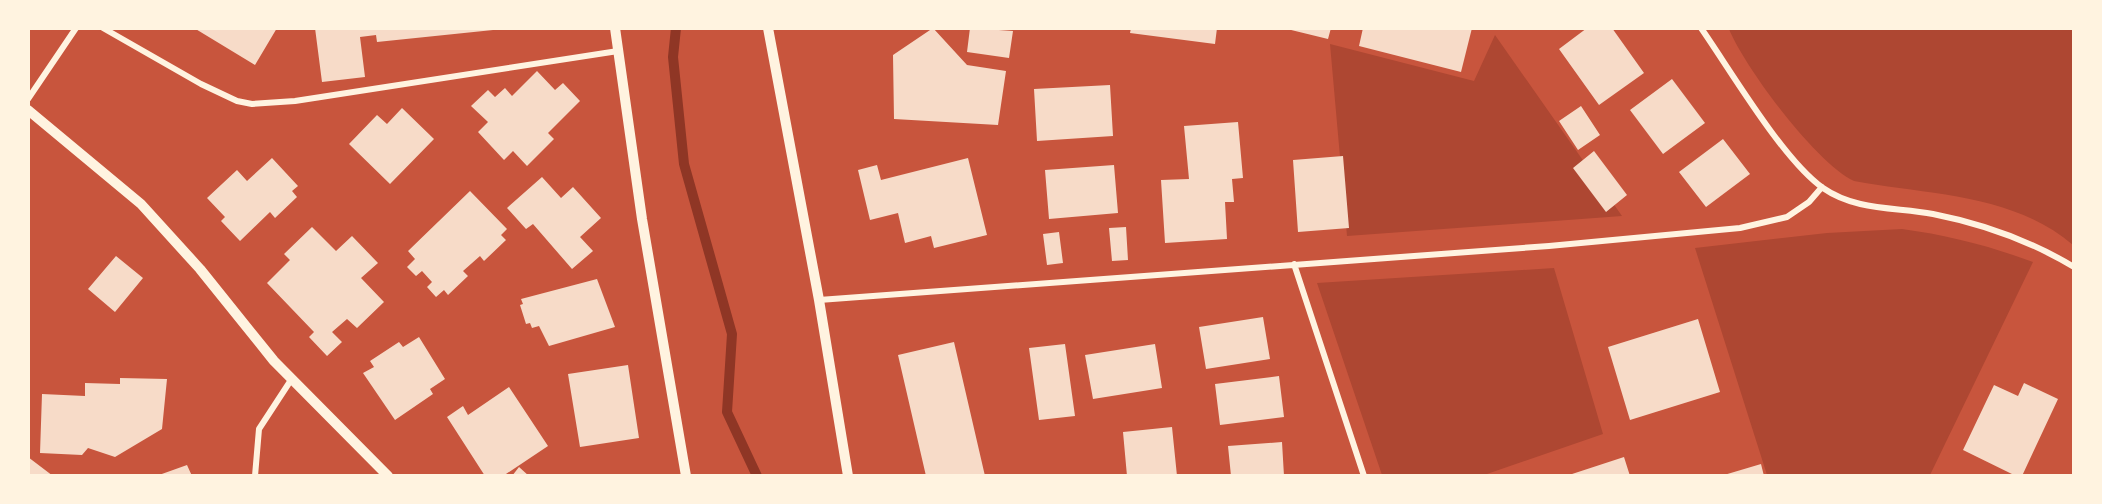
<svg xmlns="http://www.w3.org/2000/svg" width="2102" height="504" font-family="'Crimson Pro',serif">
  <rect width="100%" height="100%" fill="#c8553d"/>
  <path fill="#ae4732" d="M1729,29H2073V245C2012,193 1928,195 1854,181C1816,163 1745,68 1729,29Z
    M1495,35L1622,216L1347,236L1330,44L1474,81Z
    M1902,229C1947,235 1990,246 2033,262L1930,475H1767L1695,248L1827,233Z
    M1554,268L1603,434L1484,475H1382L1317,283Z"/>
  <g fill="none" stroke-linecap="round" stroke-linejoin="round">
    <path stroke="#8f3625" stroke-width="10" d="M676,28L673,57L684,164L732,334L727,412L757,476"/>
  </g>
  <path fill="#f7dbc8" d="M194,28H277L255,65Z
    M315,28H493V30L377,42L376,35L360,37L365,77L322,82Z
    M933,28L967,65L1006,71L998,125L894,119L893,55Z
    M970,28L1013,31L1009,58L967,52Z
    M1131,28H1217L1215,44L1130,33Z
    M1283,28H1331L1328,39Z
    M1363,28H1472L1461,72L1359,46Z
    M1587,28H1612L1644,73L1599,105L1559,49Z
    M537,71L555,90L563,83L580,101L548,133L554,139L527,166L513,151L504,160L478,132L488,122L471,106L488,90L495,97L505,88L512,96Z
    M1672,79L1705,123L1663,154L1630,110Z
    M1110,85L1113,136L1037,141L1034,89Z
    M1581,106L1600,135L1578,150L1559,121Z
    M402,108L434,139L390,184L349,144L377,115L387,124Z
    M1238,122L1243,178L1232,179L1234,202H1225L1227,239L1165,243L1161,180L1189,179L1184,126Z
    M1723,139L1750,174L1706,207L1679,172Z
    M1594,151L1627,195L1606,212L1573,168Z
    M1343,156L1349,228L1298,232L1293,160Z
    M272,158L298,186L292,191L297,197L275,218L270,212L240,241L221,221L225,217L207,198L237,170L247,181Z
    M968,158L987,235L934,248L931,236L905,243L898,213L870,220L858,170L877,165L881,180Z
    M1114,165L1118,213L1049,219L1045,170Z
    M542,177L561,198L573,187L601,218L580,237L593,251L572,269L533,224L526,229L507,208Z
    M470,191L507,229L501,235L506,240L484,261L480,256L463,271L468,276L448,295L444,290L436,297L427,287L432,282L422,271L416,276L407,267L415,259L408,251Z
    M312,227L336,251L352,236L378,263L361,278L384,302L357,328L347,319L332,332L342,342L327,356L309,337L314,332L267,283L290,260L284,254Z
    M1126,227L1128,260L1112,261L1109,228Z
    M1059,232L1063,263L1047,265L1043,234Z
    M116,256L143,278L115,312L88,289Z
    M597,279L615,327L549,346L539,326L532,328L530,323L526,324L520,305L523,304L521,299Z
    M1263,317L1270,359L1206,369L1199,327Z
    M1698,319L1720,392L1630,420L1608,347Z
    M419,337L445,379L430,389L433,394L395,420L363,373L374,367L370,361L399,342L403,347Z
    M954,342L985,476H926L898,355Z
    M1065,344L1075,416L1039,420L1029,348Z
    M1155,344L1162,388L1093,399L1085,355Z
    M628,365L639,438L580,447L568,374Z
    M1279,376L1284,417L1220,425L1215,384Z
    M120,378L167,379L162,429L115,457L88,448L82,455L40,453L42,394L85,396V383L120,384Z
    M2024,383L2058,399L2022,476H2016L1963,450L1994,385L2018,396Z
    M509,387L548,446L503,476H485L447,417L463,406L468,415Z
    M1172,427L1177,476H1127L1123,432Z
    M1282,442L1284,476H1231L1228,446Z
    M28,457L53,476H28Z
    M1624,457L1630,476H1569V475Z
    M1761,464L1764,476H1724V475Z
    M187,465L192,476H159V475Z
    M519,467L529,476H512Z"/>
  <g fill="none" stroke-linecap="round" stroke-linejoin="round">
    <path stroke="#fff3e0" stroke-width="6" d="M103,28L201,84L237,101L252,104L295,101L618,51
      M1701,28C1731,71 1783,160 1823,188C1856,211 1896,207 1933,214C1984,224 2029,240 2074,267
      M28,99L76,28
      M1294,264L1364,476
      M819,300L1549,246L1740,228L1787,217L1809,202L1822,187
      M255,476L259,429L291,380"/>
    <path stroke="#fff3e0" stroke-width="10" d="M615,28L642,219L686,476
      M768,28L819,300L848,476
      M28,110L141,204L200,269L274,361L388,476"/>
  </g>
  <rect width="2102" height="504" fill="none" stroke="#fff3e0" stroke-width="60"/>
</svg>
